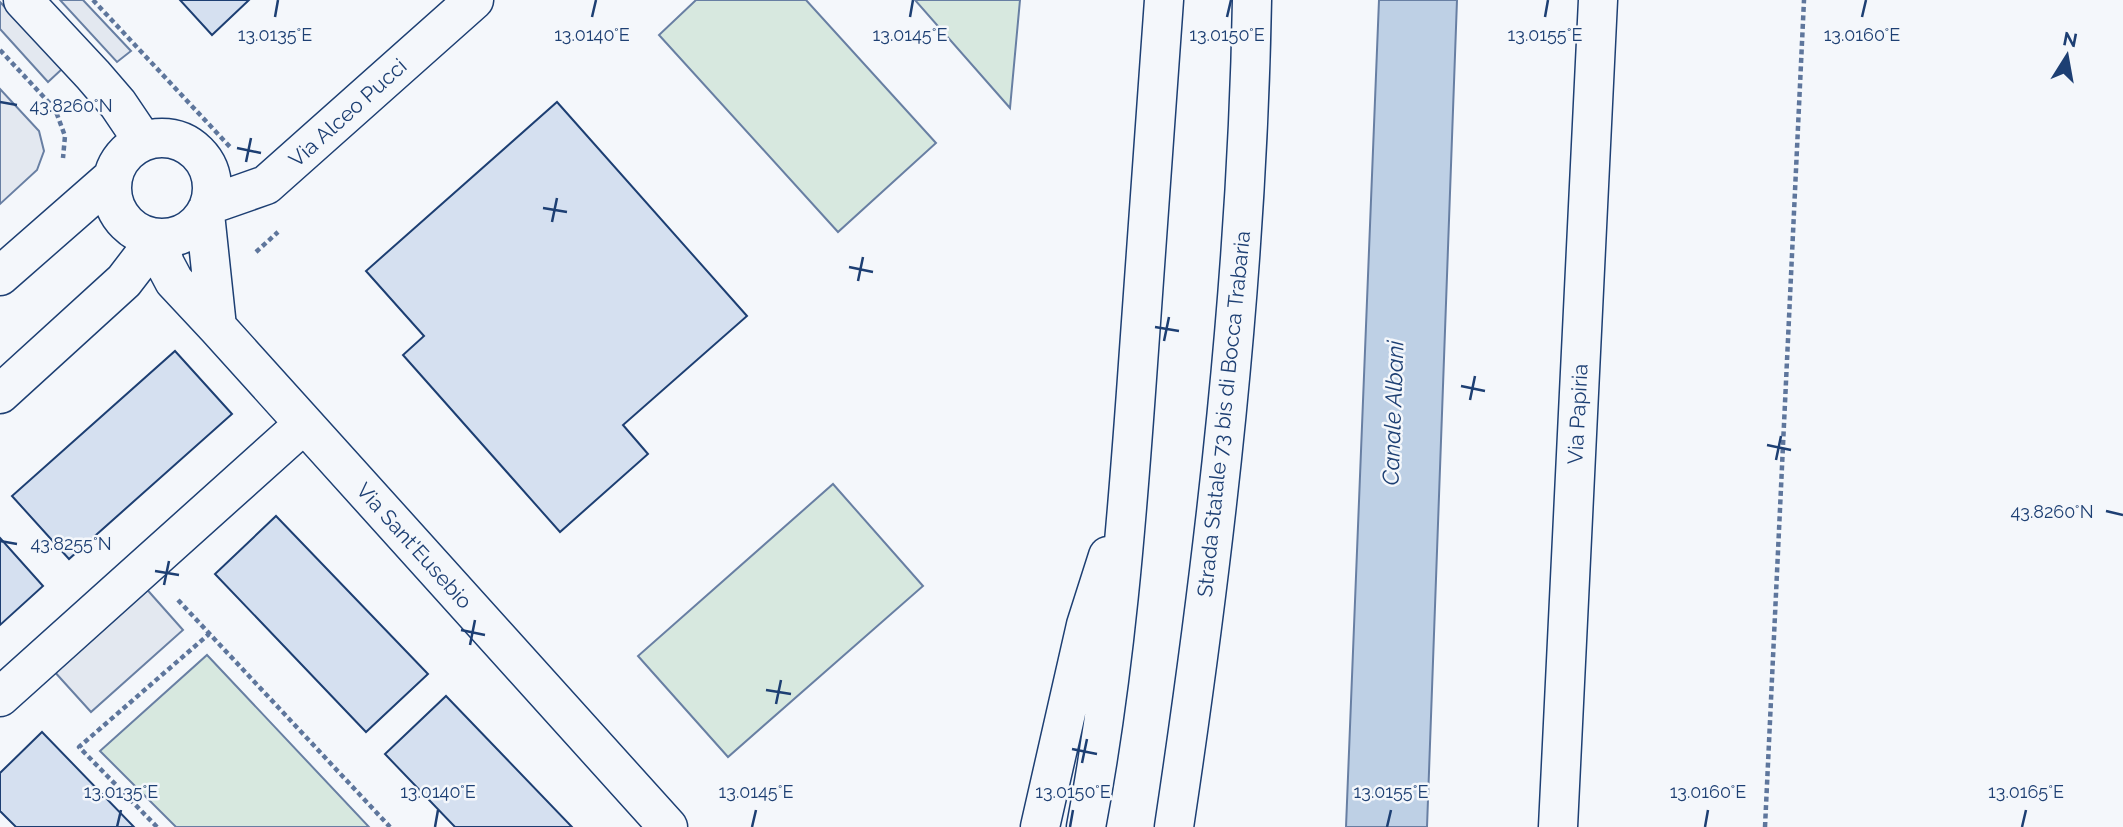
<svg xmlns="http://www.w3.org/2000/svg" width="2123" height="827" font-family="Raleway,sans-serif">
  <rect width="100%" height="100%" fill="#f4f7fb"/>
  <path fill="#d7e8df" stroke="#687fa3" stroke-width="2" d="M696,0H806L936,143L838,232L659,35Z
    M915,0H1020L1010,108Z
    M833,484L923,586L728,757L638,656Z
    M207,655L369,827H176L100,751Z"/>
  <path fill="#e3e8f0" stroke="#687fa3" stroke-width="2" d="M60,0H83L131,51L117,62Z
    M0,2L62,69L48,82L0,29Z
    M0,89L39,131L44,151L37,170L0,204Z
    M135,576L183,630L91,712L43,659Z"/>
  <path fill="#bed0e5" stroke="#687fa3" stroke-width="2" d="M1379,0H1457L1427,827H1346Z"/>
  <path fill="#d5e0f0" stroke="#1d3f73" stroke-width="2" d="M180,0H249L212,35Z
    M557,102L747,316L623,425L648,454L560,532L403,355L424,336L366,271Z
    M175,351L232,414L69,559L12,496Z
    M276,516L428,674L366,732L215,574Z
    M0,538L43,586L0,625Z
    M446,696L572,827H455L385,754Z
    M42,732L134,827H16L0,811V773Z"/>
  <g fill="none" stroke-linecap="round" stroke-linejoin="round">
    <g stroke="#1d3f73" stroke-width="41">
      <path id="minor" d="M23,0L93,75L118,104L143,141
        M112 188a50 50 0 1 1 100 0a50 50 0 1 1-100 0Z
        M209,205L266,185L474,0
        M205,214L217,327
        M157,238L165,264L174,281L217,327L668,827
        M0,276L113,177
        M0,394L124,281L157,238
        M0,697L304,424"/>
    </g>
    <g stroke="#1d3f73" stroke-width="41">
      <path id="major" d="M1558,827L1598,0"/>
    </g>
    <g stroke="#1d3f73" stroke-width="41">
      <path id="highway" d="M1040,827L1086,625L1108,556
        M1086,827C1115,674 1127,520 1138,364C1147,243 1155,121 1164,0
        M1174,827C1215,553 1247,277 1252,0"/>
    </g>
    <path stroke="#5e769c" stroke-width="4.5" stroke-dasharray="5 3.5" stroke-linecap="butt" d="M93,0L231,148
      M0,50L55,109L65,136L63,158
      M256,252L278,232
      M178,600L390,827
      M157,827L79,747L209,634
      M1765,827L1804,0"/>
    <use href="#minor" stroke="#f4f7fb" stroke-width="38"/>
    <use href="#major" stroke="#f4f7fb" stroke-width="38"/>
    <use href="#highway" stroke="#f4f7fb" stroke-width="38"/>
  </g>
  <path fill="none" stroke="#1d3f73" stroke-width="2.5" d="M275,17L278,0M592,17L596,0M910,17L913,0M1227,17L1231,0M1545,17L1548,0M1862,17L1866,0M0,102L17,105M237,148L261,153M246,162L251,138M543,208L567,212M552,222L557,198M849,267L873,272M858,281L863,257M1155,327L1179,331M1164,341L1169,317M1461,386L1485,391M1470,400L1475,376M1767,445L1791,450M1776,460L1781,436M2106,511L2123,515M0,541L17,544M155,571L179,575M164,585L169,561M461,630L485,635M470,645L475,620M766,690L791,694M776,704L781,680M1072,749L1097,754M1082,763L1087,739M117,827L121,810M435,827L438,810M752,827L756,810M1070,827L1073,810M1387,827L1391,810M1705,827L1708,810M2022,827L2026,810"/>
  <g text-anchor="middle" stroke-width="5" stroke-linejoin="round" paint-order="stroke">
    <g font-size="21" fill="#1d3f73" stroke="#f4f7fb">
      <text transform="translate(348 113) rotate(-42)" y="7">Via Alceo Pucci</text>
      <text transform="translate(1224 414) rotate(-84)" y="7">Strada Statale 73 bis di Bocca Trabaria</text>
      <text transform="translate(1578 414) rotate(-87)" y="7">Via Papiria</text>
      <text transform="translate(414 546) rotate(48)" y="7">Via Sant'Eusebio</text>
    </g>
    <g font-size="23" font-style="italic" fill="#1d3f73" stroke="#f4f7fb">
      <text transform="translate(1393 413) rotate(-88)" y="8">Canale Albani</text>
    </g>
  </g>
  <g font-size="18" text-anchor="middle" fill="#1d3f73" stroke="#f4f7fb" stroke-width="5" stroke-linejoin="round" paint-order="stroke">
    <text x="275" y="41">13.0135°E</text>
    <text x="592" y="41">13.0140°E</text>
    <text x="910" y="41">13.0145°E</text>
    <text x="1227" y="41">13.0150°E</text>
    <text x="1545" y="41">13.0155°E</text>
    <text x="1862" y="41">13.0160°E</text>
    <text x="71" y="112">43.8260°N</text>
    <text x="2052" y="518">43.8260°N</text>
    <text x="71" y="550">43.8255°N</text>
    <text x="121" y="798">13.0135°E</text>
    <text x="438" y="798">13.0140°E</text>
    <text x="756" y="798">13.0145°E</text>
    <text x="1073" y="798">13.0150°E</text>
    <text x="1391" y="798">13.0155°E</text>
    <text x="1708" y="798">13.0160°E</text>
    <text x="2026" y="798">13.0165°E</text>
  </g>
  <g transform="translate(2067 56) rotate(11)" stroke="#f4f7fb" stroke-width="5" paint-order="stroke">
  <path d="M0-5L12 26L0 18L-12 26Z" fill="#1d3f73"/>
  <text y="-10" font-size="19" font-weight="bold" text-anchor="middle" fill="#1d3f73">N</text>
  </g>
</svg>
